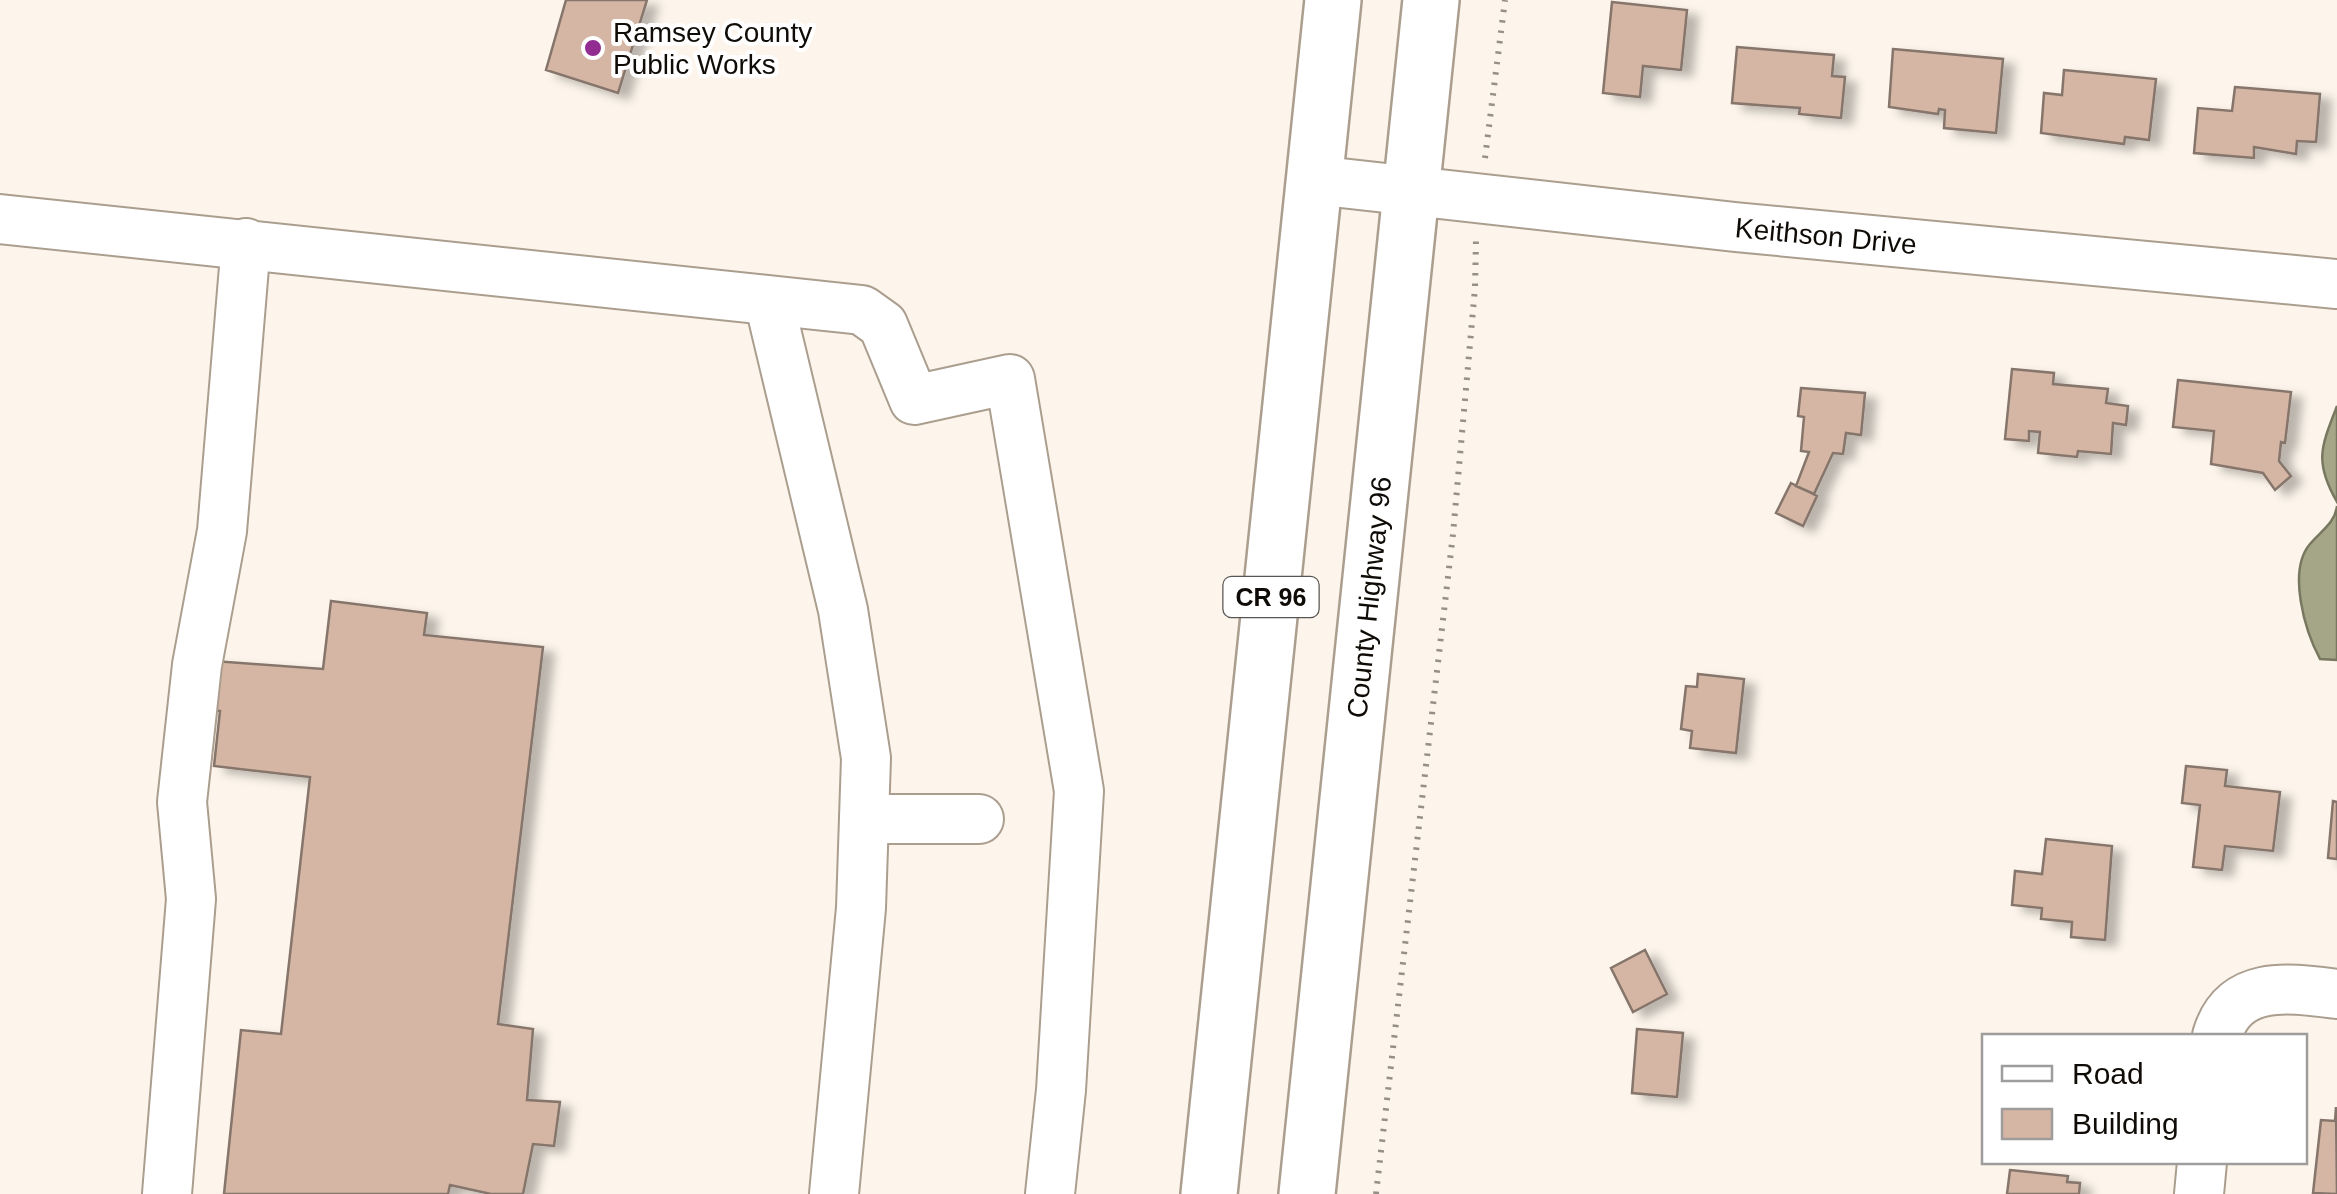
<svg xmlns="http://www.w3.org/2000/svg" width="2337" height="1194" font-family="Arial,sans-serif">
  <defs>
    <filter id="shadow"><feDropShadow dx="11" dy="6" stdDeviation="5" flood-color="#0004"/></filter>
  </defs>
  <rect width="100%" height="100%" fill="#fdf5eb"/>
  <path fill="#a5a688" stroke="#787861" stroke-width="2.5" d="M2337,406V502C2314,462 2321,447 2337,406Z
    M2337,506V660L2320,659C2305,631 2287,571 2310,544C2321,531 2335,523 2337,506Z"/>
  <path fill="#d5b6a5" stroke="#86756b" stroke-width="2.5" filter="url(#shadow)" d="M566,0H647L618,93L546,70Z
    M1612,2L1687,10L1681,70L1643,66L1640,97L1603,93Z
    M1737,47L1834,55L1832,76L1845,77L1841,118L1799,114L1800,108L1732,103Z
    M1893,49L2003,59L1996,133L1944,128L1945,110L1939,109L1938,114L1889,107Z
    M2064,70L2156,79L2149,140L2125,137L2124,144L2041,133L2044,93L2062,95Z
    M2235,87L2320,94L2316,142L2297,141L2296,154L2254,147V158L2194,153L2198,108L2232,111Z
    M2012,369L2054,373L2053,384L2108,389L2106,403L2128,406L2126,425L2113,423L2111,454L2078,451L2077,457L2038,453L2040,432L2029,431V441L2005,439Z
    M2178,380L2291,392L2285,443L2281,442L2279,461L2291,476L2275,490L2263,473L2211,464L2214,431L2173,427Z
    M1801,388L1865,393L1861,435L1846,433L1843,454L1833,453L1814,494L1796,486L1809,452L1801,451L1804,417L1798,416Z
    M1791,483L1817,496L1803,526L1776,513Z
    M331,601L427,613L424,635L543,647L498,1024L533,1029L527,1100L560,1102L554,1146L533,1144L523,1194H491L450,1185L448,1194H224L241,1030L281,1034L310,777L214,766L220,711L208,709L214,661L323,669Z
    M1698,674L1744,679L1736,753L1690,748L1692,731L1681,729L1686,686L1697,687Z
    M2186,766L2227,770L2225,786L2280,792L2273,851L2225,846L2222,870L2193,867L2200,805L2182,803Z
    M2333,801L2337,802V859L2328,858Z
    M2046,839L2112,846L2105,940L2071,937L2072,922L2041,919L2042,908L2012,905L2015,871L2042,874Z
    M1645,950L1667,994L1633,1012L1611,968Z
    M1637,1029L1683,1033L1677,1097L1632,1093Z
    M2336,1107L2337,1194L2313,1193L2321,1120L2335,1121Z
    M2010,1170L2068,1176L2067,1182L2080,1183L2079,1194H2007Z"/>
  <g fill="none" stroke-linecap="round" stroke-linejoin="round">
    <g stroke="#ab9e8f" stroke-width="52">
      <g id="minor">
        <path id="s1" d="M1314,180L1735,227L2337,284"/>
        <path d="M0,219L862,310L883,325L914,400L1010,379L1079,791L1061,1090L1050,1194"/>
        <path d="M769,301L843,610L866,758L861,908L834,1194"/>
        <path d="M864,819H979"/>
        <path d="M2217,1036C2234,979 2289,988 2337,994"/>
        <path d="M167,1194L191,899L182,802L197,665L222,531L246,243"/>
        <path d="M2199,1194L2202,1162"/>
      </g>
    </g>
    <g stroke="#ab9e8f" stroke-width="60">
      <g id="major">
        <path d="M1209,1194L1333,0"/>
        <path id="s2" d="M1307,1194L1431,0"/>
      </g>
    </g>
    <path stroke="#958f87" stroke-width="6" stroke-dasharray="2.5 8" stroke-linecap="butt" d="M1485,158L1505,0
      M1376,1194L1453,534L1475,288L1476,239"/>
    <use href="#minor" stroke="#fff" stroke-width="48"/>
    <use href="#major" stroke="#fff" stroke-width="55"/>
  </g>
  <circle fill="#932c90" stroke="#fff" stroke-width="4" cx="593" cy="48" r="10"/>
  <g text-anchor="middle" stroke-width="8" stroke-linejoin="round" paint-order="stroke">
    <rect fill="#fff" stroke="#575451" stroke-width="2.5" x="1223.5" y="577" width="95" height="40" rx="8"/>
    <g font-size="25" font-weight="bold" fill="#0f0b06">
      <text x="1271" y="606">CR 96</text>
    </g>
    <g font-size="28" fill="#0f0b06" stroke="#fff" text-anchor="start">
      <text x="613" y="42">Ramsey County<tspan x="613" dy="32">Public Works</tspan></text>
    </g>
    <g font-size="28" fill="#0f0b06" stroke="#fff">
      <text dy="10" stroke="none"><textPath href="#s1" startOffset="515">Keithson Drive</textPath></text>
      <text dy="10" stroke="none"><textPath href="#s2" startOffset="600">County Highway 96</textPath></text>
    </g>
  </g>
  <rect x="1982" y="1034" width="325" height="130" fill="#ffffff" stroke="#9f9d9b" stroke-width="2.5"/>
  <rect x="2002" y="1066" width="50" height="15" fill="#ffffff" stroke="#9f9d9b" stroke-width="2.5"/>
  <text x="2072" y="1084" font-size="30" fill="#0f0b06">Road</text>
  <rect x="2002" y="1109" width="50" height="30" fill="#d5b6a5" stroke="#9f9d9b" stroke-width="2.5"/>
  <text x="2072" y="1134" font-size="30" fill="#0f0b06">Building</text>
</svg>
